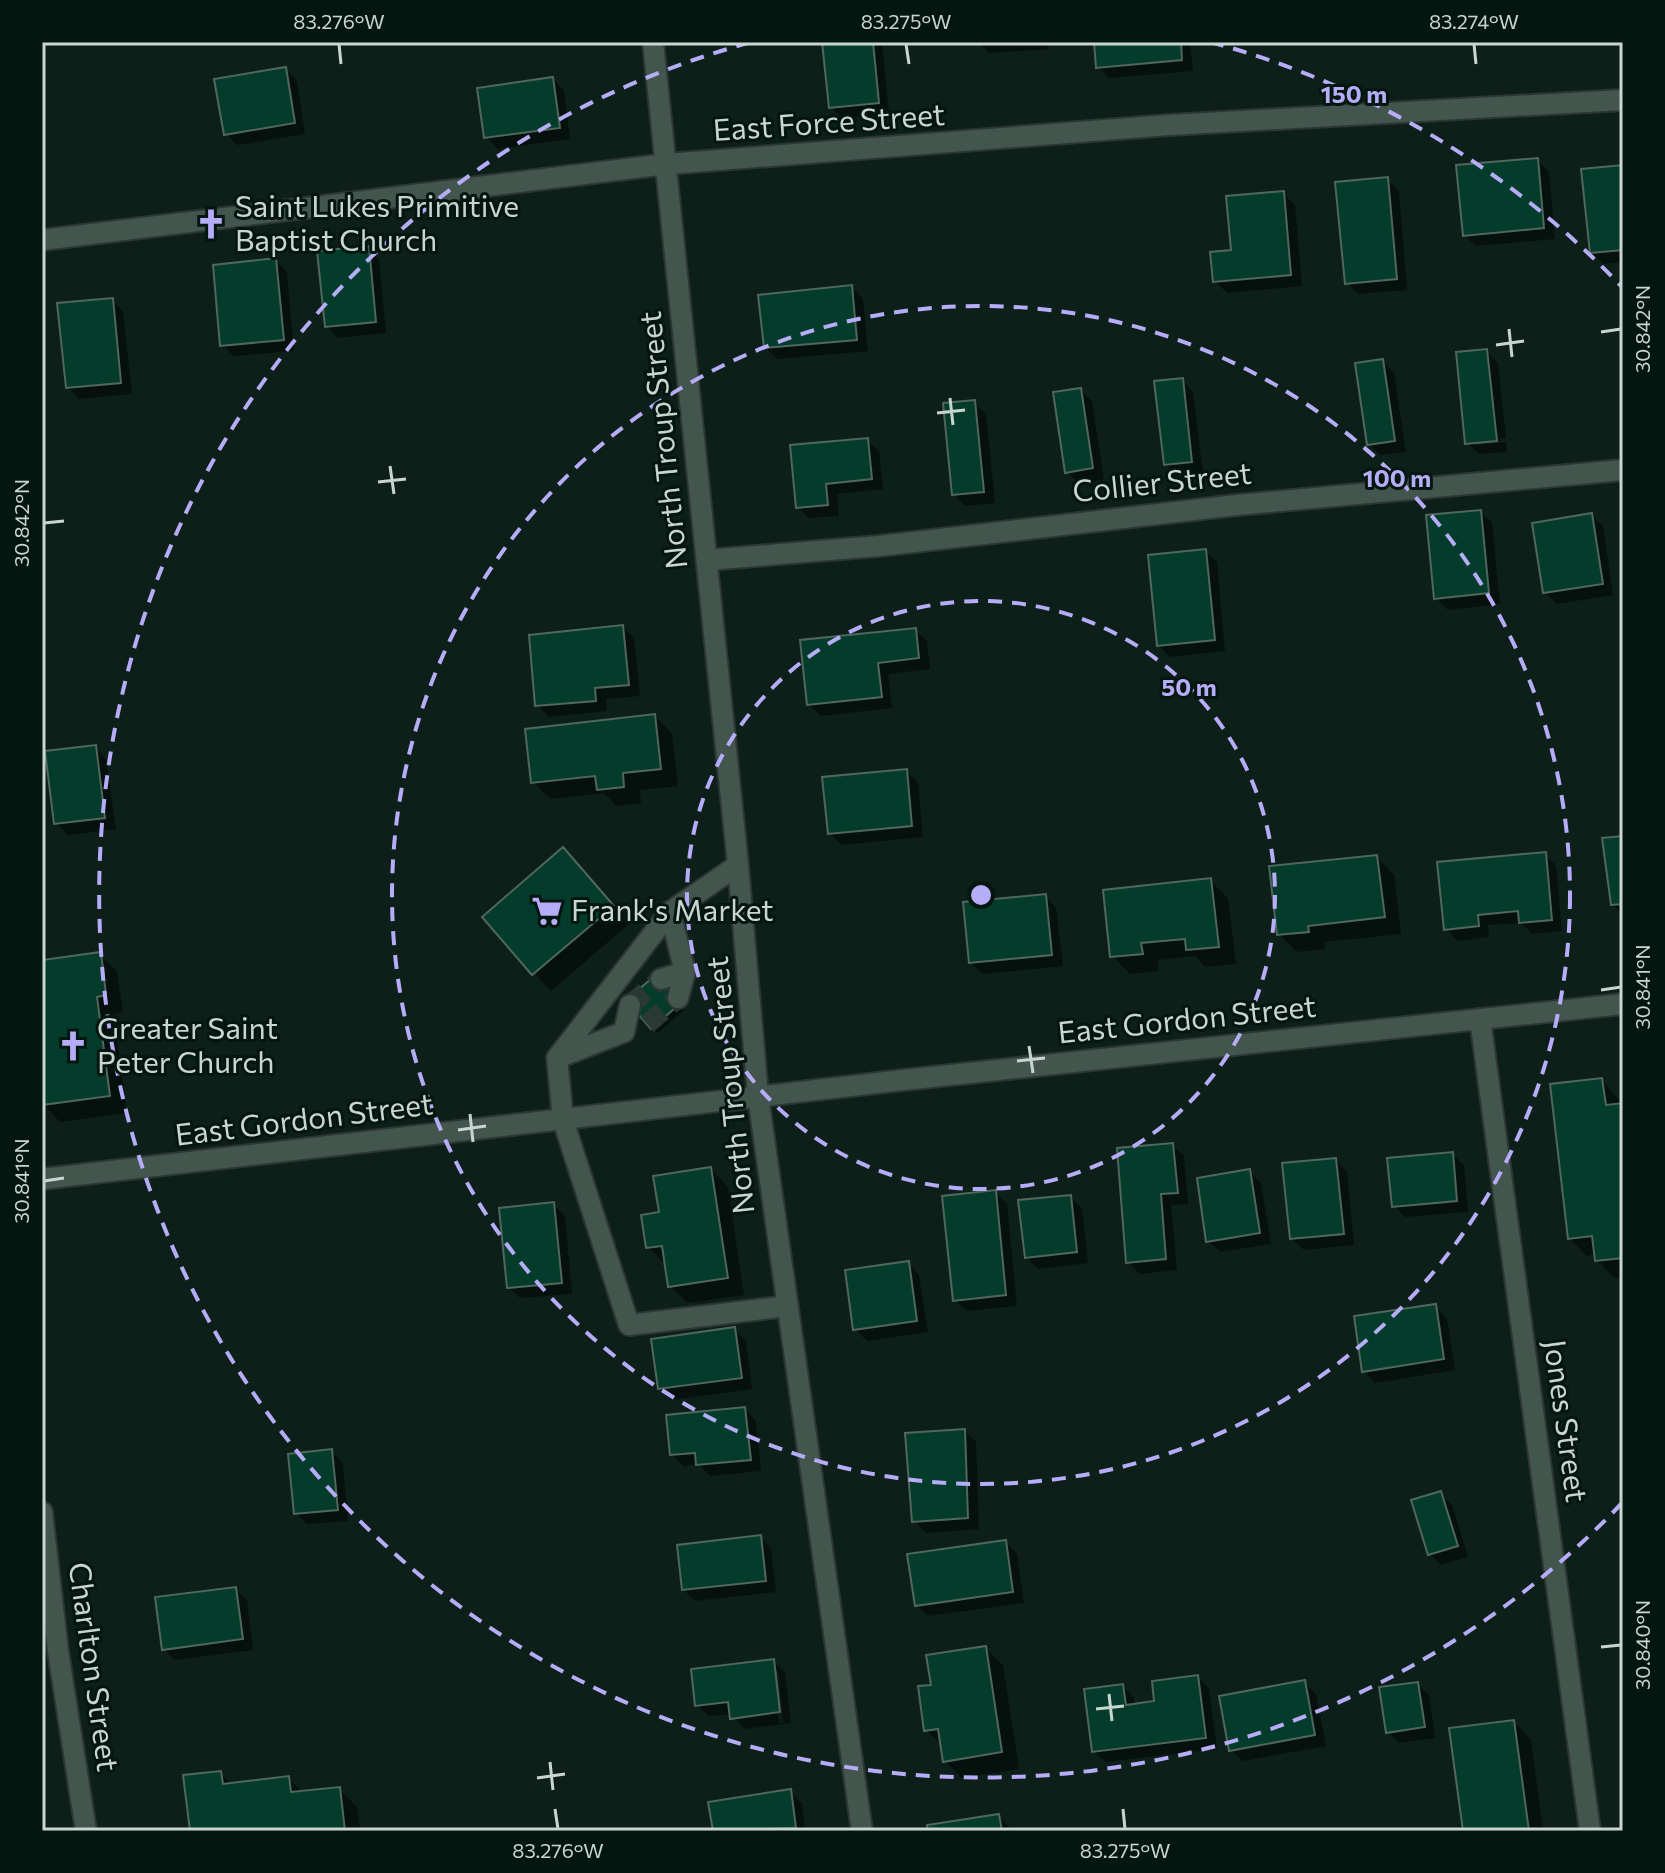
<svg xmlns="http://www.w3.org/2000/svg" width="1665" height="1873" font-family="Commissioner,sans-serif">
  <rect width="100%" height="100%" fill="#0d1f19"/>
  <path fill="#0007" fill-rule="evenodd" d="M824,42H882L889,114L842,118L831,107Z
    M978,42H1048L1049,49L989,53Z
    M1096,42H1190L1193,71L1109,78L1098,67Z
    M285,69L297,81L305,134L237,145L226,134Z
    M553,79L564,91L570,139L498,149L486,137Z
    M1537,160L1549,172L1555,239L1476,246L1464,235Z
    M1623,167V262L1603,264L1591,252Z
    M1387,179L1399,191L1407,290L1358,294L1347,283Z
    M1283,193L1295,205L1302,286L1227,293L1215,281L1233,252Z
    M368,248L379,260L386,333L338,338L327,326Z
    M275,260L287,272L294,351L234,356L222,345Z
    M852,287L863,299L868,351L777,359L766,348Z
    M112,300L123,311L132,394L79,399L68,387Z
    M1486,351L1498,363L1506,438L1475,441V445L1506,442L1507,452L1479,454L1467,443Z
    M1383,361L1394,373L1406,452L1380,455L1369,444Z
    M1182,380L1193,392L1203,473L1177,476L1166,464Z
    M1080,390L1092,401L1104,480L1078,483L1067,472Z
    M974,402L986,414L995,503L965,506L954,494Z
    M867,440L879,451L883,489L837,494L839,516L809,518L798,507Z
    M1480,512L1492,523L1500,604L1448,610L1436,598Z
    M1591,515L1603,526L1613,595L1557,604L1545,592Z
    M1205,551L1217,562L1225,651L1170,657L1158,645Z
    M623,627L634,638L640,696L606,699L607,711L549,717L537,705Z
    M915,630L927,641L930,669L888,674L892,708L821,716L809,705Z
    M655,716L672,734L678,786L640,790L641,803L616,806L604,793L550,799L533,782Z
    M95,747L106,759L116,829L68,835L56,823Z
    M906,771L918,782L923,837L841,845L830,833Z
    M1623,838V914L1612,904Z
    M1545,854L1556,866L1562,931L1532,934L1521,923L1488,925L1489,937L1457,941L1446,929Z
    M1377,857L1394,875L1401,934L1324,942L1325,949L1297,952L1279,934Z
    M580,867L629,924L551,991L534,973Z
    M1210,880L1228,898L1236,964L1205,967L1195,956L1158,960L1159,971L1130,974L1112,956Z
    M1045,896L1056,908L1063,966L982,974L971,962Z
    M100,954L117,972L123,1012L114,1014L127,1113L60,1122L43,1104L42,1097V962Z
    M656,977L685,1009L658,1033L629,1000Z
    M1602,1080L1623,1105V1277L1614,1278L1597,1260L1596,1254L1587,1256L1569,1238Z
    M1172,1145L1184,1156L1188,1204L1171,1205L1177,1270L1140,1274L1128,1262Z
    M1452,1154L1464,1165L1468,1212L1405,1217L1394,1206Z
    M1336,1160L1347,1172L1354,1245L1304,1250L1292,1239Z
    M711,1169L728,1187L744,1295L688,1303L670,1286L665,1264L648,1247L661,1214Z
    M1250,1172L1261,1183L1271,1244L1220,1252L1208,1241Z
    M995,1192L1007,1204L1017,1306L967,1311L955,1300Z
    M1070,1197L1082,1208L1088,1263L1038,1269L1026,1257Z
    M553,1204L565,1216L572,1294L520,1298L509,1287Z
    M908,1263L919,1275L928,1332L867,1341L855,1329Z
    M1435,1307L1447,1318L1455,1370L1375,1383L1364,1371Z
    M734,1329L746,1341L752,1389L672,1400L660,1388Z
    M745,1409L756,1421L761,1471L710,1476L698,1464L683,1466L672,1454Z
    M965,1431L976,1442L979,1529L926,1533L914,1521Z
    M331,1451L343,1463L348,1521L307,1524L296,1513Z
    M1440,1494L1452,1505L1468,1557L1441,1565L1429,1554Z
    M760,1537L771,1549L776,1592L695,1601L684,1590Z
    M1005,1542L1017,1554L1024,1603L928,1616L916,1605Z
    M235,1589L247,1600L253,1650L175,1660L164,1649Z
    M985,1648L1003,1665L1019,1769L962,1778L945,1761L942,1746L926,1730L933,1686Z
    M773,1661L785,1673L791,1723L744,1729L732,1714L709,1716L697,1705ZM774,1671H778L783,1722L779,1723Z
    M1198,1677L1209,1689L1217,1749L1105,1762L1094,1751L1123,1686L1134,1698L1135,1706L1157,1703Z
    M1304,1682L1316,1694L1326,1746L1243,1761L1231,1750Z
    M1417,1684L1429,1695L1435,1738L1399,1743L1388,1732Z
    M1514,1722L1531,1739L1543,1831H1465Z
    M220,1773L233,1785L288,1778L303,1793L339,1789L357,1807L360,1831H192Z
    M790,1792L802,1803L805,1831H715L710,1803Z
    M998,1816L1013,1831H930Z"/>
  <path fill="#043c2c" stroke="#51665d" stroke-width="2" d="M822,42H873L879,103L829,108Z
    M1094,42H1181L1182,60L1096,68Z
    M286,67L295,123L224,135L214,79Z
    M553,77L560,128L484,138L477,88Z
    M1538,158L1544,228L1463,236L1456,165Z
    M1623,165V250L1590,253L1581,169Z
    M1388,177L1397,279L1345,284L1335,182Z
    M1284,191L1291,275L1213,282L1210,252L1231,250L1226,196Z
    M369,246L376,322L325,327L317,251Z
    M276,258L284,340L220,346L213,265Z
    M852,285L857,340L764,348L758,295Z
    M113,298L121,383L66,388L57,303Z
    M1487,349L1497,441L1465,444L1456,352Z
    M1383,359L1395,441L1367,445L1355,363Z
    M1183,378L1192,462L1164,465L1154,381Z
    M1081,388L1093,468L1065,473L1053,392Z
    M975,400L984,492L952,495L943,403Z
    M868,438L872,479L826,484L828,505L796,508L790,445Z
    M1481,510L1489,593L1434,599L1426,515Z
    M1592,513L1603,584L1543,593L1532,523Z
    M1206,549L1215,640L1157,646L1148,555Z
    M623,625L629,685L595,688L596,701L535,706L529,635Z
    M916,628L919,658L878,663L882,697L807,705L800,640Z
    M655,714L661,769L623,773L624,787L597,790L595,776L531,783L525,729Z
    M96,745L105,818L54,824L45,751Z
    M907,769L912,826L828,834L822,777Z
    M1623,836V904L1611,905L1602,838Z
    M563,847L614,906L532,975L482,917Z
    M1546,852L1552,920L1519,923L1518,911L1478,915L1479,926L1444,930L1437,862Z
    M1377,855L1385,917L1308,926L1309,932L1277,935L1269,866Z
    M1211,878L1219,947L1186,950L1185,939L1141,943L1143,954L1110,957L1103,890Z
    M1046,894L1052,955L969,963L963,902Z
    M101,952L106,995L97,997L110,1096L42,1105V960Z
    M657,974L682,1002L651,1029L626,1000Z
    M1602,1078L1606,1105L1623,1103V1258L1595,1261L1592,1236L1568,1239L1550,1084Z
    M1173,1143L1178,1193L1161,1194L1166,1259L1126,1263L1117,1148Z
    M1453,1152L1457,1201L1392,1207L1387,1158Z
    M1336,1158L1344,1234L1290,1239L1282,1163Z
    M711,1167L728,1278L668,1287L662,1246L646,1248L641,1215L659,1212L653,1176Z
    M1250,1169L1260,1233L1206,1242L1197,1178Z
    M996,1190L1006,1295L953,1301L942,1196Z
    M1071,1195L1077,1252L1025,1258L1018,1200Z
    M554,1202L562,1283L507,1288L499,1208Z
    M909,1261L917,1321L853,1330L845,1270Z
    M1436,1304L1444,1359L1362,1372L1354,1316Z
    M735,1327L742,1378L658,1389L651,1339Z
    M745,1407L751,1460L696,1465L695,1453L670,1455L666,1415Z
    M965,1429L968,1518L912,1522L905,1433Z
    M332,1449L338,1510L294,1514L288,1454Z
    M1441,1491L1458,1546L1428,1555L1411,1500Z
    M761,1535L766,1581L682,1590L677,1545Z
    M1006,1540L1013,1592L915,1606L907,1554Z
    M236,1587L243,1639L162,1650L155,1597Z
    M986,1646L1002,1752L943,1762L938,1729L924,1731L918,1686L931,1685L926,1655Z
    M774,1659L780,1712L730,1719L728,1702L695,1706L691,1669Z
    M1198,1675L1206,1738L1092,1752L1084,1689L1123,1684L1126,1705L1154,1701L1152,1681Z
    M1305,1680L1315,1735L1229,1751L1219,1696Z
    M1418,1682L1425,1727L1386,1733L1379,1687Z
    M1514,1720L1529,1831H1463L1449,1728Z
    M221,1771L223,1784L289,1776L291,1792L340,1787L345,1831H190L183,1775Z
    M791,1789L796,1828L713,1831L708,1802Z
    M999,1814L1002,1831H928L927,1825Z"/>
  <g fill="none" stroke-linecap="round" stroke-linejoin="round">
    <path stroke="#293a34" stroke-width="20" stroke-dasharray="20 10" stroke-linecap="butt" d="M630,1005L661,979
      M647,1024L678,998"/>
    <g stroke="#2c3632" stroke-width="24">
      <path id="minor" d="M653,42L738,865L758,1096L862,1831
        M42,240L667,164L1169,125L1623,100
        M707,560L879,546L1237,505L1623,470
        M738,865L670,912L557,1058L563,1120L629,1325L788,1306
        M661,979L685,972L670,912
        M678,998L685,972
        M1480,1019L1590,1831
        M557,1058L624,1032L630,1005
        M42,1179L903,1080L1623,1004
        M42,1512L58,1651L86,1831"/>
    </g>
    <use href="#minor" stroke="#42564e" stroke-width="20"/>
  </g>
  <path fill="none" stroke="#c9d5d0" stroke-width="3" d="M339,44L341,64M906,44L909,64M1474,44L1476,64M1509,329L1512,357M1601,332L1621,329M1496,345L1524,341M950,398L953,425M937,413L965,410M390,466L394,494M378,482L406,479M44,523L64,521M1601,990L1621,987M1029,1046L1033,1073M1017,1061L1045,1058M470,1114L473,1142M458,1130L486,1126M44,1181L64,1178M1601,1647L1621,1645M1109,1694L1112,1721M1096,1709L1124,1706M550,1762L553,1790M537,1778L565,1774M555,1809L558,1829M1123,1809L1125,1829"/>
  <g fill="none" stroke="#b6acf8" stroke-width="4" stroke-dasharray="14 10">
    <circle cx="981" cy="895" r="294"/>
    <circle cx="981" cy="895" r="589"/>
    <path d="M1622 1503A883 883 0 1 1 752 42M1210 42A883 883 0 0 1 1622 287"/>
  </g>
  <defs>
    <g id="church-bare" transform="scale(2.4)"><path d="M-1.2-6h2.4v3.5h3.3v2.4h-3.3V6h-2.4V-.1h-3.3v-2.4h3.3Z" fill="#b6acf8" stroke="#041610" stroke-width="2.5" paint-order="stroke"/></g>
    <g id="supermarket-bare" transform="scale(2.4)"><path d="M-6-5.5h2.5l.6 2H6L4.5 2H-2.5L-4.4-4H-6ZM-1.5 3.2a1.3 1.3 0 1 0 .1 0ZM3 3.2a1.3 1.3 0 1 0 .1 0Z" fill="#b6acf8" stroke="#041610" stroke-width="2.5" paint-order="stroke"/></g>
  </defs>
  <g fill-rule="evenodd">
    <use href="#church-bare" x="211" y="224"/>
    <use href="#supermarket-bare" x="547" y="911"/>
    <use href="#church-bare" x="73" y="1046"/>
  </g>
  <g text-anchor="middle" stroke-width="6" stroke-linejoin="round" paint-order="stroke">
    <g font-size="30" fill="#c9d5d0" stroke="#041610">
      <text transform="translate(829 123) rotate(-4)" y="10">East Force Street</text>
      <text transform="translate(664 440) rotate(-96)" y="10">North Troup Street</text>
      <text transform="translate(1162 483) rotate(-6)" y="10">Collier Street</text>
      <text transform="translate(1187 1020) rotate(-6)" y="10">East Gordon Street</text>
      <text transform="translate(731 1085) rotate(-96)" y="10">North Troup Street</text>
      <text transform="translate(304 1120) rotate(-7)" y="10">East Gordon Street</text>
      <text transform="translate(1565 1421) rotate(82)" y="10">Jones Street</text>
      <text transform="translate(93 1667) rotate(82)" y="10">Charlton Street</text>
    </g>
    <g font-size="30" fill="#c9d5d0" stroke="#041610" text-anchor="start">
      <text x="235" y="217">Saint Lukes Primitive<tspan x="235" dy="34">Baptist Church</tspan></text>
      <text x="571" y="921">Frank's Market</text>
      <text x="97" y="1039">Greater Saint<tspan x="97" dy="34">Peter Church</tspan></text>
    </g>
  </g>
  <circle cx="981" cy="895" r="12" fill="#b6acf8" stroke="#041610" stroke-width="4"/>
  <g font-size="24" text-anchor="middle" font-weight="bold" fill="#b6acf8" stroke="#041610" stroke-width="6" stroke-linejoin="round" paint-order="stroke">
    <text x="1354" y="103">150 m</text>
    <text x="1397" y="487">100 m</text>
    <text x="1189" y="696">50 m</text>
  </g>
  <rect width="1665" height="1873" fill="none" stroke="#041610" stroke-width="88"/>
  <rect x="44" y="44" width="1577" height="1785" fill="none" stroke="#c9d5d0" stroke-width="3"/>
  <g font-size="20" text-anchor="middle" fill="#c9d5d0">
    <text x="339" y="29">83.276°W</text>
    <text x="906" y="29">83.275°W</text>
    <text x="1474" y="29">83.274°W</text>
    <text transform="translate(1643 329) rotate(-90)" y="7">30.842°N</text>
    <text transform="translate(22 523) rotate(-90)" y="7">30.842°N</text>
    <text transform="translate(1643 987) rotate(-90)" y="7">30.841°N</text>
    <text transform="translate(22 1181) rotate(-90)" y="7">30.841°N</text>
    <text transform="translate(1643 1645) rotate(-90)" y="7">30.840°N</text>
    <text x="558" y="1858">83.276°W</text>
    <text x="1125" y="1858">83.275°W</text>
  </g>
</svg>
